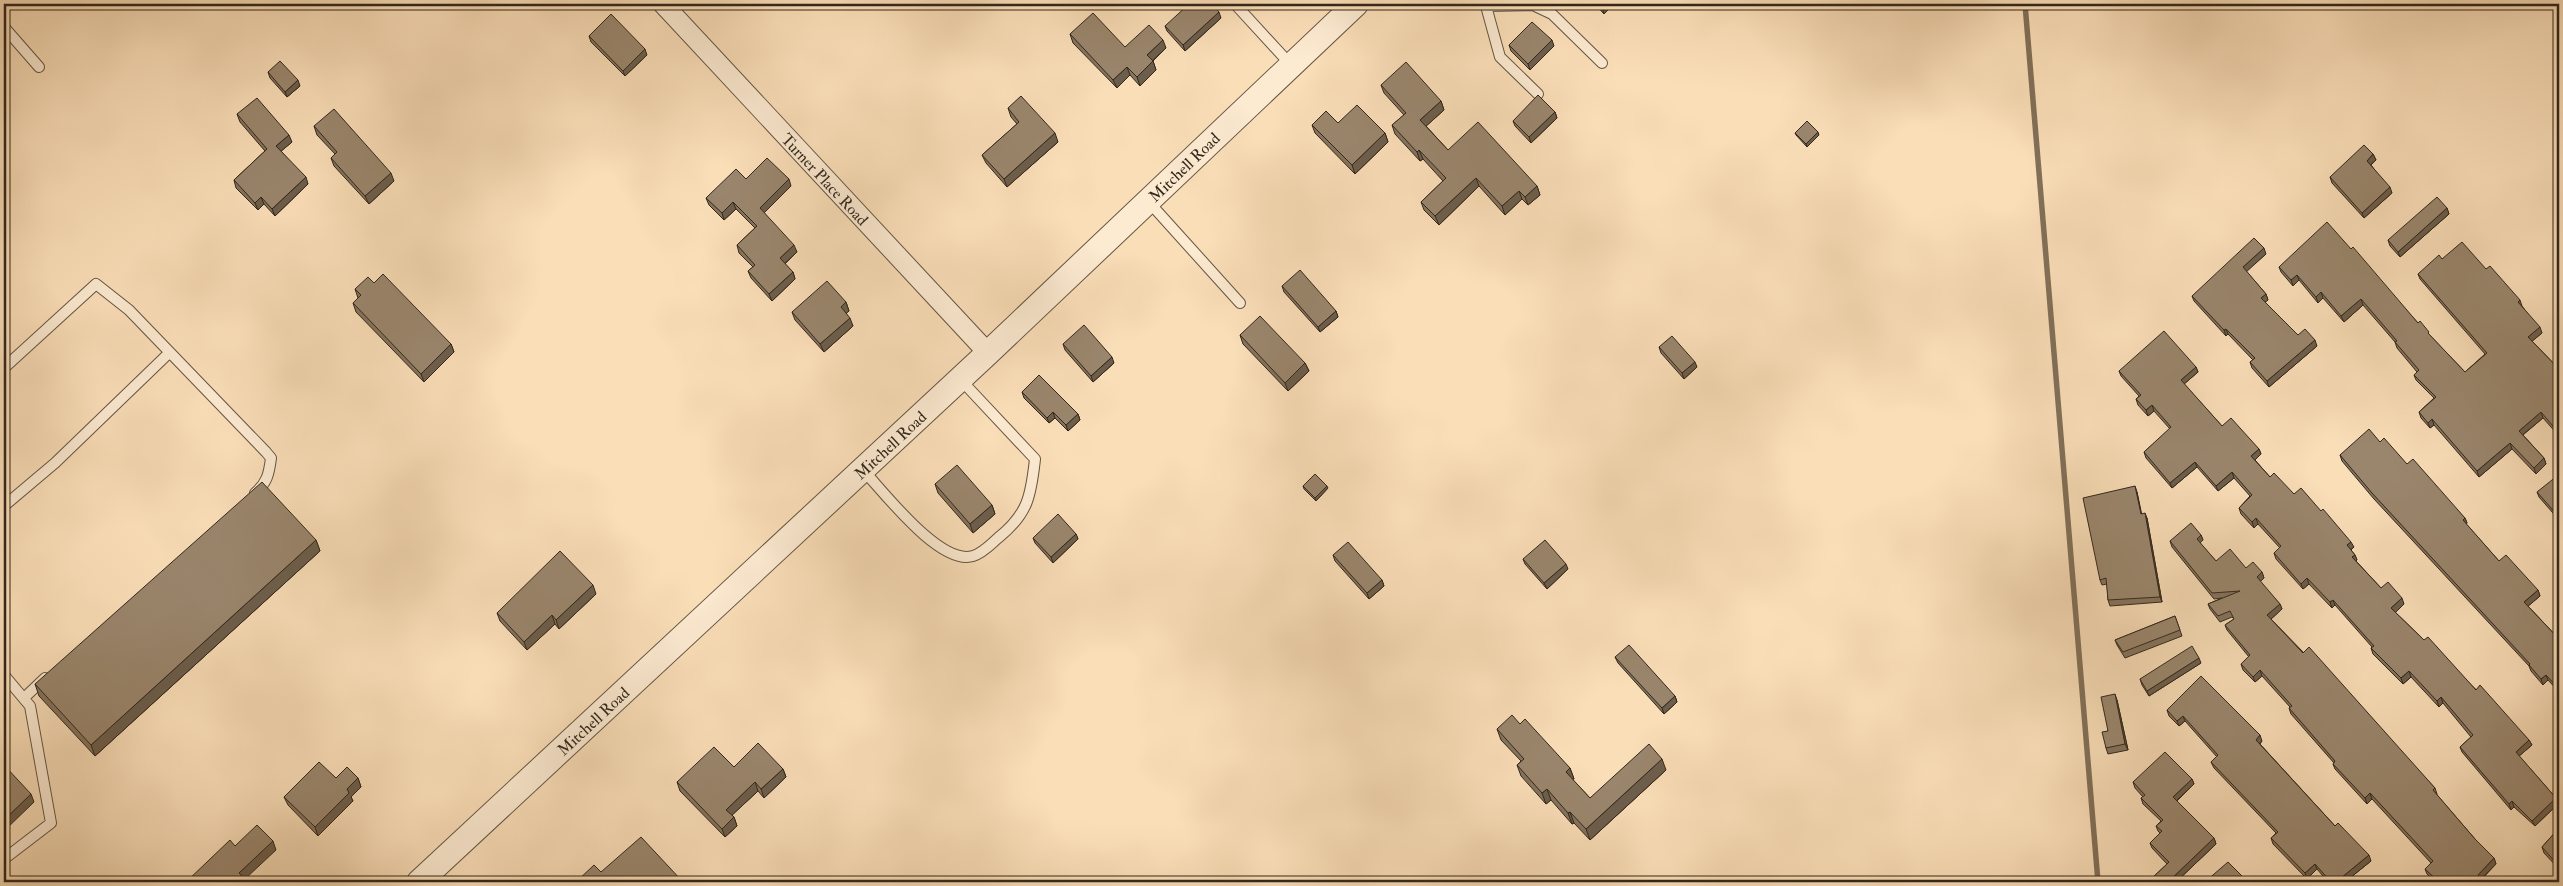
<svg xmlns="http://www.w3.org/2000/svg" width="2563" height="886" font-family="'IM FELL Double Pica',serif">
  <rect width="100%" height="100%" fill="#fadeb8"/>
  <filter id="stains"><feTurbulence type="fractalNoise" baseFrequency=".004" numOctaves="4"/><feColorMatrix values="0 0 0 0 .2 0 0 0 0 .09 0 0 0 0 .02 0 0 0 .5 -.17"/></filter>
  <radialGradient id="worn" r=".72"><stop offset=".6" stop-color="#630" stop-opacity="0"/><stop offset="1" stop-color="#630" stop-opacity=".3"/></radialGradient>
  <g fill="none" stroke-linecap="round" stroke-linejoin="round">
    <path stroke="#817059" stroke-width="5.5" d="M2025,4L2098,882"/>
    <g stroke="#645542" stroke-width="12">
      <path id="service" d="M1235,4L1291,65
        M1482,4L1486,6L1500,57L1538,94
        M1486,6L1533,5L1552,14L1602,63
        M4,27L39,67
        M1148,201L1240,303
        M4,368L96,284L129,310L266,452L271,458C269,474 267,483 255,493
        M863,470C884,492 940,566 973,556C983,553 991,544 998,538C1028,514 1031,496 1035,459L960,379
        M4,506L55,463L169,353
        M4,675L30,706L51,823L4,859
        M24,698L45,678"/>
    </g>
    <g stroke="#645542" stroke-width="21">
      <path id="minor" d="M663,4L988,353"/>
    </g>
    <g stroke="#645542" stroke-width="26">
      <path id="tertiary" d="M419,882L988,353L1356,4"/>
    </g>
    <use href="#service" stroke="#fcead1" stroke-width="10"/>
    <use href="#minor" stroke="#fcead1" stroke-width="19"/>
    <use href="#tertiary" stroke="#fcead1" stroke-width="24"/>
  </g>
  <path fill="#84735e" stroke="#32271b" d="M1595,4H1614L1604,14Z
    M1221,18L1185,51L1167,31L1165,26Z
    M1070,34L1125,47L1166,48L1153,61L1156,70L1140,86L1130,75L1117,88L1073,43Z
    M589,36L647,55L625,76L591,42Z
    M1509,45L1554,46L1530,70L1511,51Z
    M268,72L300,86L287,97L270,78Z
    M1381,85L1441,101L1444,110L1426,126L1448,150L1537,186L1540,195L1528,205L1522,199L1505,215L1479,186L1439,225L1424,210L1421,202L1443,181L1423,159L1420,161L1395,134L1392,125L1404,115L1384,93Z
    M1008,108L1058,142L1007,187L986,163L982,155L1017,124L1011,117Z
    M1555,112L1557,118L1531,143L1515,126L1513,121Z
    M237,114L292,142L281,151L308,184L275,216L264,204L258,210L236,188L234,180L265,151L240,122Z
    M1338,123L1385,133L1388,142L1355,174L1315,133L1312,125Z
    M314,126L394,181L369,204L334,166L331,158L335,154L317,135Z
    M1795,133L1819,135L1807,147L1796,135Z
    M2373,154L2376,160L2371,165L2392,193L2364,218L2332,183L2330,177Z
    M746,179L791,186L764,213L797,252L785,264L793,272L795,279L772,301L751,278L748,271L753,267L739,253L737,245L755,228L736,209L724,220L709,205L706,198Z
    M2447,208L2449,214L2400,257L2390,246L2388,240Z
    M2351,249L2418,323L2465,372L2485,354L2420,279L2418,274L2442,259L2486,269L2522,306L2542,333L2532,341L2559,369V436L2543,418L2523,435L2544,458L2546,464L2536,474L2512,449L2479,477L2434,425L2430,428L2421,418L2419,412L2434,398L2416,380L2414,375L2417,372L2397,348L2395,342L2363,305L2344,322L2323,298L2318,303L2299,280L2293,286L2281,272L2279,267Z
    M2266,254L2246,271L2266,294L2268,300L2265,302L2298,335L2317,346L2269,387L2252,368L2250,362L2253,360L2228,334L2226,336L2194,301L2192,296Z
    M374,283L451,344L454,352L424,382L356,312L353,303L358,298L355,289Z
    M1282,286L1336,311L1338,317L1320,332L1284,292Z
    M846,302L849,311L846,313L853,326L824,352L795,320L792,312Z
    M1240,335L1305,363L1309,371L1288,391L1243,344Z
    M1063,344L1114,363L1093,382L1065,350Z
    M1659,347L1697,367L1684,379L1661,353Z
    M2196,367L2198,372L2184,384L2222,426L2259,449L2261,454L2255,460L2270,477L2294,494L2354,547L2351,550L2355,555L2357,560L2356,561L2381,588L2404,604L2395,612L2424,640L2529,740L2532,745L2519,756L2556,798L2558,804L2535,826L2514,807L2511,810L2462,752L2460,747L2471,737L2443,703L2439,707L2411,677L2403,684L2373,654L2371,648L2372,647L2335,605L2332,608L2309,584L2303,589L2276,559L2274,553L2280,548L2258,524L2254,528L2241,514L2239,508L2250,496L2234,478L2218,491L2197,467L2172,488L2146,458L2144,452L2170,429L2154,411L2148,416L2138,405L2136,399L2139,396L2121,376L2119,371Z
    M1022,392L1078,414L1080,420L1068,431L1055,418L1049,423L1024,398Z
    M2380,442L2407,464L2465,518L2467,523L2466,524L2499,561L2538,590L2540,596L2528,606L2559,639V692L2548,680L2543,685L2531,671L2529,666L2374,499L2342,461L2340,455Z
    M2559,479V520L2539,497L2537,492Z
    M935,484L992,505L995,514L973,533L938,493Z
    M1303,486L1328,488L1316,501L1304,489Z
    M2137,492L2141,514L2147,518L2162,602L2110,606L2108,600L2107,584L2102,585L2100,580Z
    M1076,534L1078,539L1053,563L1035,543L1033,538Z
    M2201,535L2203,540L2200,543L2216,561L2246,568L2262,572L2264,578L2260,582L2280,604L2282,609L2271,619L2435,788L2437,794V795L2475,839L2494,858L2496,864L2482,879L2484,882H2435L2427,874L2425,869L2431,863L2372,799L2367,804L2335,769L2333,764L2334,763L2291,714L2289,708L2290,707L2262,676L2255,682L2243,670L2241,664L2249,657L2227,630L2225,625L2234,619L2232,617L2220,622L2210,609L2208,604L2222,598L2214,599L2172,547L2170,541Z
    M316,540L320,551L95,756L39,696L35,684Z
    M1333,555L1382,580L1384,586L1369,599L1335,561Z
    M1523,559L1568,569L1547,589L1525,564Z
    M596,594L559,629L555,624L527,650L500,621L497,613Z
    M2175,616L2182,636L2125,658L2117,645L2115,640Z
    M1615,657L1675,696L1677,702L1664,714L1618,663Z
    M2201,663L2149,696L2142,685L2140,679Z
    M2117,700L2128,750L2108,754L2106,748L2108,731Z
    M2167,710L2262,741L2260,744L2335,826L2371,861L2345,882H2328L2317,869L2307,879L2273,844L2271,838L2276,833L2214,768L2211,762L2217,757L2185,721L2179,726L2169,716Z
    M1520,724L1570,768L1574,779L1573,780L1590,798L1666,770L1590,840L1574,823L1572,824L1551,800L1546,804L1521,776L1517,765L1521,761L1501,740L1497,729Z
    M734,767L783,769L786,777L764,798L758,791L732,815L734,817L737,826L725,837L680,791L677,782Z
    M336,778H358L361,787L351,797L353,801L318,836L288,805L284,797Z
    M2192,779L2194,784L2177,801L2214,838L2216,844L2176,882H2148L2167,864L2152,848L2150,843L2160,833L2158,831L2156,826L2161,821L2143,804L2141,798L2143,797L2135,788L2133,782Z
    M2559,828V869L2544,853L2542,847Z"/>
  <path fill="#6c5e4c" stroke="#32271b" d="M1257,4H1263L1259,8Z
    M1606,4H1614L1604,14L1602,8Z
    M1219,12L1221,18L1185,51L1183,45Z
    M1163,40L1166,48L1150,63L1147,55Z
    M1552,40L1554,46L1530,70L1528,64Z
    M645,49L647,55L625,76L623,71Z
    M1153,61L1156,70L1140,86L1137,77Z
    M1127,67L1130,75L1117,88L1113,80Z
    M298,80L300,86L287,97L285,92Z
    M1441,101L1444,110L1423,129L1420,120Z
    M1555,112L1557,118L1531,143L1529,137Z
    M1818,132L1819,135L1807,147L1806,144Z
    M1055,133L1058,142L1007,187L1004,179Z
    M1385,133L1388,142L1355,174L1352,165Z
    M289,135L292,142L279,153L276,146Z
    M1419,150L1423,159L1420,161L1417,152Z
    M2373,154L2376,160L2369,166L2367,161Z
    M391,173L394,181L369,204L365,196Z
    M306,177L308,184L275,216L272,209Z
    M1476,178L1479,186L1439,225L1435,216Z
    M789,179L791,186L762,215L760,208Z
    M1537,186L1540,195L1528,205L1525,197Z
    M2390,187L2392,193L2364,218L2362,213Z
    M1519,191L1522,199L1505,215L1502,206Z
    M261,197L264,204L258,210L255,203Z
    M733,202L736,209L724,220L722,213Z
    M2447,208L2449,214L2400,257L2398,252Z
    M794,245L797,252L782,266L780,258Z
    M2264,248L2266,254L2245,273L2243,267Z
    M793,272L795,279L772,301L769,294Z
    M2297,275L2299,280L2293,286L2291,280Z
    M2321,292L2323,298L2318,303L2316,297Z
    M2266,294L2268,300L2263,304L2261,298Z
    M2361,299L2363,305L2344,322L2341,316Z
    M2520,300L2522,306L2520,308L2518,302Z
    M846,302L849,311L844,315L841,307Z
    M1336,311L1338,317L1320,332L1318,327Z
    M850,318L853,326L824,352L820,344Z
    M2540,327L2542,333L2530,343L2528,337Z
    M2226,329L2228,334L2226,336L2224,330Z
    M2315,340L2317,346L2269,387L2267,381Z
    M451,344L454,352L424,382L421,374Z
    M1112,357L1114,363L1093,382L1091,376Z
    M1695,362L1697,367L1684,379L1682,373Z
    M1305,363L1309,371L1288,391L1285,383Z
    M2196,367L2198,372L2183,385L2181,380Z
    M2152,405L2154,411L2148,416L2146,410Z
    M1053,412L1055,418L1049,423L1047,418Z
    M2541,412L2543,418L2521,436L2519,431Z
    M1078,414L1080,420L1068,431L1066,425Z
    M2432,419L2434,425L2430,428L2428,423Z
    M2510,443L2512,449L2479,477L2477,471Z
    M2259,449L2261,454L2253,462L2251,456Z
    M2544,458L2546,464L2536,474L2534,468Z
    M2195,462L2197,467L2172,488L2170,483Z
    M2232,472L2234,478L2218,491L2216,486Z
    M1327,486L1328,488L1316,501L1315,498Z
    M2135,486L2137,492L2143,520L2141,514Z
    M992,505L995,514L973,533L970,524Z
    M2145,513L2147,518L2162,602L2160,597Z
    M2256,518L2258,524L2254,528L2252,522Z
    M2465,518L2467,523L2465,526L2463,520Z
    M1076,534L1078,539L1053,563L1051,557Z
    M2201,535L2203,540L2199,544L2197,539Z
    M316,540L320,551L95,756L91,745Z
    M2351,542L2354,547L2349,551L2347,545Z
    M2355,555L2357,560L2354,563L2352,557Z
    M1566,564L1568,569L1547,589L1544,583Z
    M2262,572L2264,578L2259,583L2257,577Z
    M2307,578L2309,584L2303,589L2301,584Z
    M1382,580L1384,586L1369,599L1367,593Z
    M593,585L596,594L559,629L556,620Z
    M2538,590L2540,596L2526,608L2524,602Z
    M2402,598L2404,604L2394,614L2391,608Z
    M2333,600L2335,605L2332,608L2330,602Z
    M2280,604L2282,609L2269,621L2267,615Z
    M552,615L555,624L527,650L524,642Z
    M2199,658L2201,663L2149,696L2147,691Z
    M2260,670L2262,676L2255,682L2253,677Z
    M2409,671L2411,677L2403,684L2401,678Z
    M2546,675L2548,680L2543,685L2541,679Z
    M2115,694L2117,700L2128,750L2125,744Z
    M1675,696L1677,702L1664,714L1662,708Z
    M2441,697L2443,703L2439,707L2437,701Z
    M2183,716L2185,721L2179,726L2177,721Z
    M2260,735L2262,741L2258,745L2256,740Z
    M2529,740L2532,745L2518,757L2516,752Z
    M1662,759L1666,770L1590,840L1586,829Z
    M1570,768L1574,779L1570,783L1566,772Z
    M783,769L786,777L764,798L761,789Z
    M358,778L361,787L351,797L353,801L318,836L315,827L347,789Z
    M2192,779L2194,784L2175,802L2173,797Z
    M755,782L758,791L729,818L726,810Z
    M1547,789L1551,800L1546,804L1542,793Z
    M2370,793L2372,799L2367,804L2365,798Z
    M31,794L34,802L4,831V820Z
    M2556,798L2558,804L2535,826L2532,821Z
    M2512,801L2514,807L2511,810L2509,804Z
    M1570,812L1574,823L1572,824L1568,813Z
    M734,817L737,826L725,837L722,829Z
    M2214,838L2216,844L2176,882H2168Z
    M273,841L276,850L245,879L246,882H242L239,873Z
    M2369,855L2371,861L2345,882H2336Z
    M2494,858L2496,864L2480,880L2478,875Z
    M2315,864L2317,869L2307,879L2305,873Z"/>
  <path fill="#9a866d" stroke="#32271b" d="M1189,4H1212L1219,12L1183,45L1165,26Z
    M1598,4H1606L1602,8Z
    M1093,13L1125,47L1149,25L1163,40L1147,55L1153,61L1137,77L1127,67L1113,80L1070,34Z
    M611,14L645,49L623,71L589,36Z
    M1532,22L1552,40L1528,64L1509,45Z
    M280,61L298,80L285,92L268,72Z
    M1406,62L1441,101L1420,120L1448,150L1478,122L1537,186L1525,197L1519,191L1502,206L1476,178L1435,216L1421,202L1446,178L1419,150L1417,152L1392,125L1406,113L1381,85Z
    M1538,95L1555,112L1529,137L1513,121Z
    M1021,96L1055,133L1004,179L982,155L1019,122L1008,108Z
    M257,98L289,135L276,146L306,177L272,209L261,197L255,203L234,180L267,149L237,114Z
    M1357,105L1385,133L1352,165L1312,125L1326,111L1338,123Z
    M334,109L391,173L365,196L331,158L337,152L314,126Z
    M1807,121L1818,132L1806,144L1795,133Z
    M2364,145L2373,154L2367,161L2390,187L2362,213L2330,177Z
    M767,158L789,179L760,208L794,245L780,258L793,272L769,294L748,271L755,265L737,245L757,226L733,202L722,213L706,198L736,169L746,179Z
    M2437,197L2447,208L2398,252L2388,240Z
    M2327,222L2351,249L2353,247L2418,323L2420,321L2429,332L2428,333L2465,372L2487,353L2418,274L2439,255L2442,259L2462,242L2486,269L2490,266L2520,300L2518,302L2540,327L2528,337L2559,369V433L2541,412L2519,431L2544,458L2534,468L2510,443L2477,471L2432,419L2428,423L2419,412L2436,397L2414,375L2419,370L2395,342L2397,341L2361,299L2341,316L2321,292L2316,297L2297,275L2291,280L2279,267Z
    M2254,238L2264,248L2243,267L2266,294L2261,298L2298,335L2305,329L2315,340L2267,381L2250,362L2255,358L2226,329L2224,330L2192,296Z
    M1300,270L1336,311L1318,327L1282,286Z
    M383,274L451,344L421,374L353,303L361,295L355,289L368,277L374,283Z
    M827,281L846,302L841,307L850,318L820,344L792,312Z
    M1260,316L1305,363L1285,383L1240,335Z
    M1084,325L1112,357L1091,376L1063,344Z
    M2164,331L2196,367L2181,380L2222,426L2231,418L2259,449L2251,456L2270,477L2274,473L2294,494L2301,488L2321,511L2323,509L2351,542L2347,545L2355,555L2352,557L2381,588L2388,582L2402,598L2391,608L2424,640L2428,637L2476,690L2480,685L2529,740L2516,752L2556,798L2532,821L2512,801L2509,804L2460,747L2473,735L2441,697L2437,701L2409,671L2401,678L2371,648L2374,646L2333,600L2330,602L2307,578L2301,584L2274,553L2281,546L2256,518L2252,522L2239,508L2252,495L2232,472L2216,486L2195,462L2170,483L2144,452L2171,427L2152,405L2146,410L2136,399L2141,395L2119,371Z
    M1672,336L1695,362L1682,373L1659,347Z
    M1039,375L1078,414L1066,425L1053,412L1047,418L1022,392Z
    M2369,429L2380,442L2384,438L2407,464L2413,459L2465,518L2463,520L2499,561L2506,555L2538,590L2524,602L2559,639V689L2546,675L2541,679L2529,665L2530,664L2372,493L2340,455Z
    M957,465L992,505L970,524L935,484Z
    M1315,474L1327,486L1315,498L1303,486Z
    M2557,476L2559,479V517L2537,492Z
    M262,482L316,540L91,745L35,684Z
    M2135,486L2141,514L2145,513L2160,597L2108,600L2106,578L2100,580L2083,498Z
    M1058,514L1076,534L1051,557L1033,538Z
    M2191,523L2201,535L2197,539L2216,561L2230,549L2246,568L2253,562L2262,572L2257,577L2280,604L2267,615L2303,653L2309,647L2435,788L2433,790L2475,839L2494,858L2478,875L2484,882H2439L2425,869L2433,861L2370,793L2365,798L2333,764L2335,761L2289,708L2292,706L2260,670L2253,677L2241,664L2250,655L2225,625L2234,619L2230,611L2218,616L2208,604L2240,591L2212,593L2170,541Z
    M1545,540L1566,564L1544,583L1523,559Z
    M1348,542L1382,580L1367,593L1333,555Z
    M560,551L593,585L556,620L552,615L524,642L497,613Z
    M2175,616L2180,630L2123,652L2115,640Z
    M1629,645L1675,696L1662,708L1615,657Z
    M2192,646L2199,658L2147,691L2140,679Z
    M2201,676L2260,735L2256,740L2335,826L2338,823L2369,855L2336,882H2331L2315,864L2305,873L2271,838L2278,832L2211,762L2218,755L2183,716L2177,721L2167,710Z
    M2115,694L2125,744L2106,748L2102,732L2108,731L2101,697Z
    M1512,715L1520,724L1525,719L1570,768L1566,772L1590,798L1649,744L1662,759L1586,829L1570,812L1568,813L1547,789L1542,793L1517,765L1524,759L1497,729Z
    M758,743L783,769L761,789L755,782L726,810L734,817L722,829L677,782L714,747L734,767Z
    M2165,752L2192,779L2173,797L2214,838L2168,882H2148L2169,862L2150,843L2162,831L2156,826L2163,820L2141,798L2145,795L2133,782Z
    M319,762L336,778L347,767L358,778L347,789L349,793L315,827L284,797Z
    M4,765L31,794L4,820Z
    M257,825L273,841L239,873L245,879L242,882H186L230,840L235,846Z
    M2559,828V866L2542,847Z
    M641,837L683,882H576L594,865L601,872Z
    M2228,862L2248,882H2207L2206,881Z
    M2517,876L2524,882H2511Z
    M2376,879L2378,882H2373Z"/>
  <g text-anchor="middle" stroke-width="4" stroke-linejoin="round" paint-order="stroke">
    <g font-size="16" fill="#32271b" stroke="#fcead1">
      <text transform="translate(1184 167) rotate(-44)" y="6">Mitchell Road</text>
      <text transform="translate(825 179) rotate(47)" y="6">Turner Place Road</text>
      <text transform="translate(890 445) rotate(-43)" y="6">Mitchell Road</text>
      <text transform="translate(593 721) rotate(-43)" y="6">Mitchell Road</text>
    </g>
  </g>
  <rect width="2563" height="886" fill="none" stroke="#fadeb8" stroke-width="20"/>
  <rect x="5" y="5" width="2553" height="876" fill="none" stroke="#32271b" stroke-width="2.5"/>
  <rect x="10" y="10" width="2543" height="866" fill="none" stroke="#32271b"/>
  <rect width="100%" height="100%" filter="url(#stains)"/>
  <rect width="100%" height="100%" fill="url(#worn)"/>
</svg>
